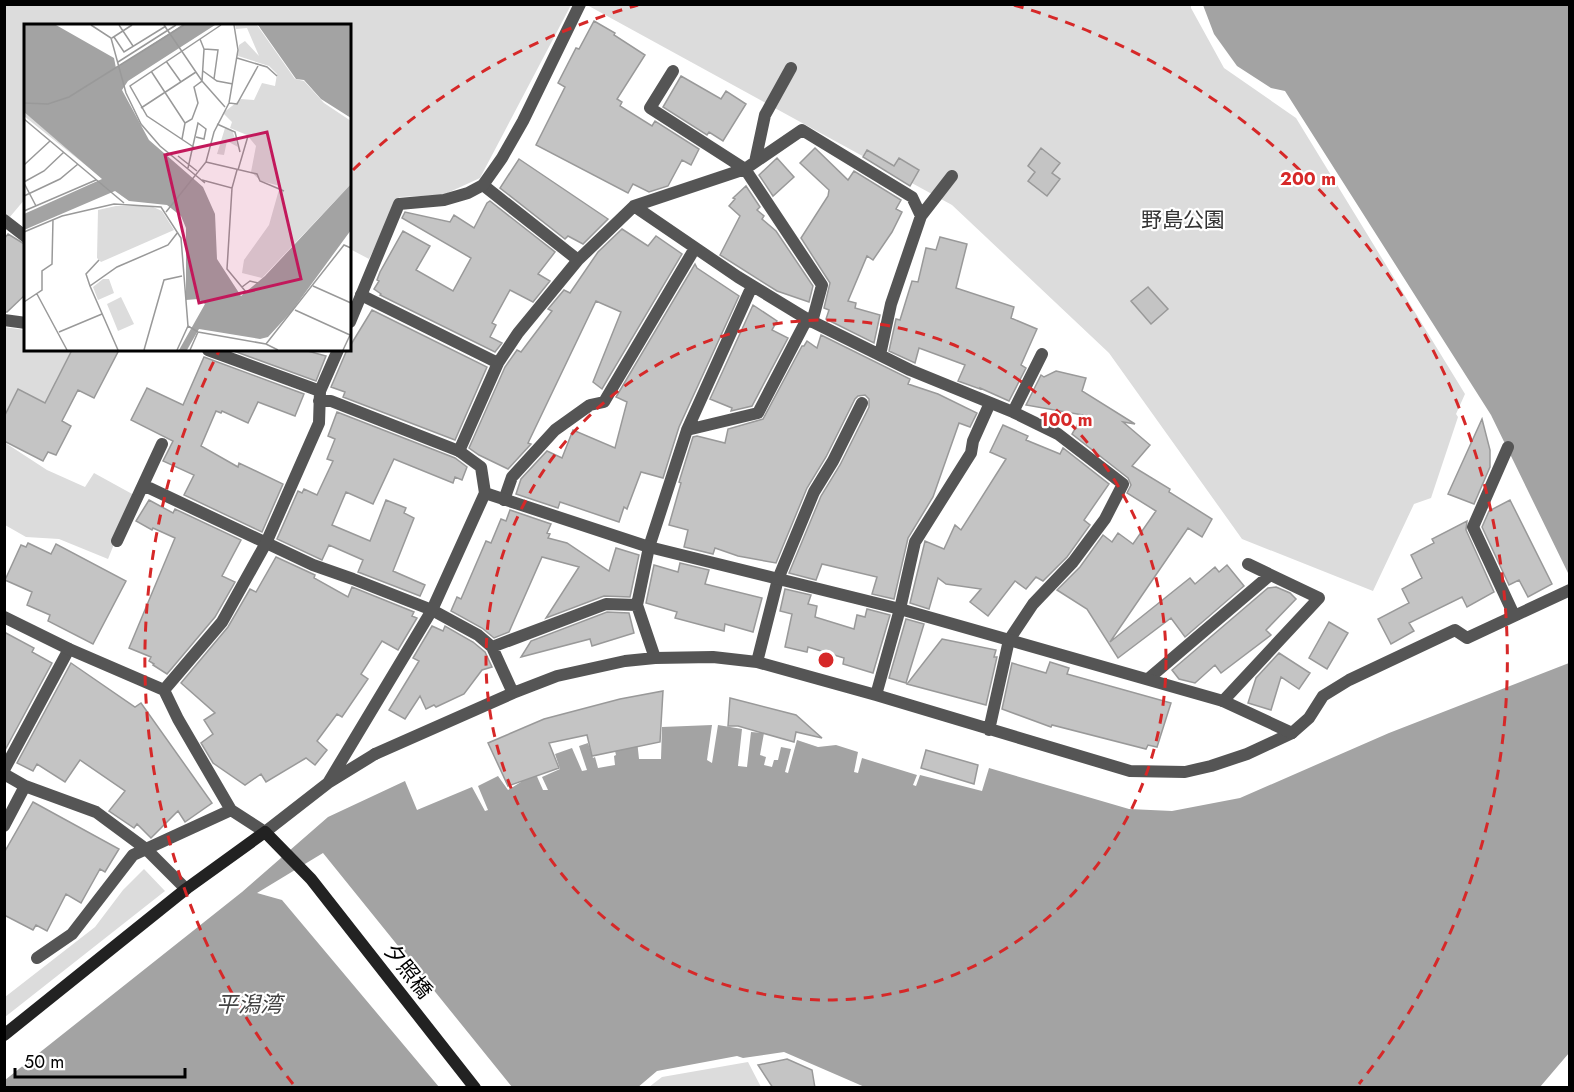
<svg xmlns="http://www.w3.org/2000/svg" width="1574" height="1092" font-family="Jost,'Noto Sans JP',sans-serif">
  <rect width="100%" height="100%" fill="#fff"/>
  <path fill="#dcdcdc" d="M4,5H571L480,178L443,195L399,197L369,259L350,249V26H26L25,199L9,218L4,214Z
    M587,5H1191V8L1224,68L1296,118L1465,394L1456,414L1458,417L1431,498L1414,504L1373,591L1242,539L1109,353L952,205Z
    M4,327L25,330L26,350H72L56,380L51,406L5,417Z
    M4,442L47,470L85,487L94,473L134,495L108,559L59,539L26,537L5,525Z
    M144,869L165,891L5,1017V997L95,927L123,890Z
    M748,1062L761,1087H649L662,1077Z"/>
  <path fill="#a3a3a3" d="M1203,5H1569V575L1491,415L1285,91L1271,88L1237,66L1214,34Z
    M1569,663V1053L1540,1087L867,1088L784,1052L743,1058L737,1056L657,1071L637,1088H5V1080L242,892L328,817L405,781L417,810L472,787L485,811L488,810L478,786L498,776L508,790L521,782L514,767L531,763L543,790H548L542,777L560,769L555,754L572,748L582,771L587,770L579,746L588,743L593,758L595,757L598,768L615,765L614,756L616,755L612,739L636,731L639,759H661L662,727L712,725L707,760L712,763L718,725L742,729L738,766L747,767L751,732L764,733L760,755L766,757L764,765L772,767L774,760H778L781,747L791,749L785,772L788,773L797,740L818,747L836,745L858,752L854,772L858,773L862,758L917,775L913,785L916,786L920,775L982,791L989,768L1129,809L1172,811L1240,798L1389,733Z"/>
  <path fill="#fff" d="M323,853L512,1087H439L282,900L257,893Z"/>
  <path fill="#c4c4c4" stroke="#999" stroke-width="1.5" d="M594,21L615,33L614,35L645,55L617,99L622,102L620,106L652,126L655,121L699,149L691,165L682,160L668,186L649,192L633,184L628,193L536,145L565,87L558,83L576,48L579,49Z
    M681,76L721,99L726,91L746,104L723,141L709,132L707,135L663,107Z
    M815,148L848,180L854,171L901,200L896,209L902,212L892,232L873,260L867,256L848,301L856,303L855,308L880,315L874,343L826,319L829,310L824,308L830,283L801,238L828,196L829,190L800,163Z
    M1041,148L1060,163L1052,173L1060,179L1047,196L1028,181L1035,172L1028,166Z
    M867,150L894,166L899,158L919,170L910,186L863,157Z
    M777,158L794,177L773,196L759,175Z
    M519,159L608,219L583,244L568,236L565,239L500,188Z
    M746,186L760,207L757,210L764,216L762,219L776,231L813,286L809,302L777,291L720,255L740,216L729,206L735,199L733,198Z
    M490,201L555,252L538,274L550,281L533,302L510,290L492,323L496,325L490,337L502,343L495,352L380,295L381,294L374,289L379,281L377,280L380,272L403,231L430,246L416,270L453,291L471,258L402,218L405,212L450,222L454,215L474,228L487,203Z
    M622,229L648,246L656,236L682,254L602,389L593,382L621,312L596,301L528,443L531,444L508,469L479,455L469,448L505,367L517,350L521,352L552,311L548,309L564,290L570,293L598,252Z
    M8,234L26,245V294L7,312H4V239Z
    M940,237L967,244L956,288L1014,307L1011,318L1037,329L1021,365L1026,368L1009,401L980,388V389L958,381L965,365L919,348L915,363L889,351L896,319L900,320L912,281L918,282L926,248L936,250Z
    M695,264L697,268L739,296L679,427L663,478L641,472L627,509L624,507L619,522L560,502L558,508L516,494L521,479L547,451L562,458L573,430L615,448L627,402L616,397Z
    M1148,287L1168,309L1151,324L1131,301Z
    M753,305L777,321L772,330L788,338L752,406L731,411L732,408L710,399Z
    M372,310L487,367L455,440L343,397L345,392L331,387L346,352L350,350V346Z
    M821,335L910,379L908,384L938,394L977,413L970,427L959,423L933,497L908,538L894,599L872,594L877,577L822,564L816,580L789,573L821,496L840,465L869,407V399L865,395L858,396L855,399L826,457L807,488L776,563L738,556L715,548L713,554L684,547L688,530L669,525L681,483L679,482L693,437L697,436L725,443L728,429L763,419L802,346H804L807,341L817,348Z
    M72,350H119L94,398L78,390L62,421L71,426L56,455L48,452L43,461L4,441V417L18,389L45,403Z
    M231,350H304L326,356L316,381Z
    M204,357L304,394L295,416L258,402L248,423L222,411L221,413L216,411L201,446L238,467L239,463L283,484L262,532L184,495L194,475L163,461L173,441L131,420L147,388L183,405Z
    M1056,371L1086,378L1082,391L1135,424L1123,422L1150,445L1132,466L1170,489L1169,492L1212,519L1202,537L1188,528L1110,642L1190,578L1195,584L1215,567L1219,572L1227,565L1244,586L1185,637L1171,618L1118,658L1087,609L1057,590L1080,567L1103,535L1112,542L1118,533L1133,544L1156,511L1127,493L1131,485L1128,478L1072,434L1083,415L1026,405L1041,375L1044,377Z
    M337,412L455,458L467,467L462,480L455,477L453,483L394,459L373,504L346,492L332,525L370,541L386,500L406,508L404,513L414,518L393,571L425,585L420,596L358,572L363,560L329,545L322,560L277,539L298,491L302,493L304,489L317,495L333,461L327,459L335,439L328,436Z
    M1482,419L1490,450V467L1474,504L1448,494Z
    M1003,425L1028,436L1026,440L1060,454L1063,448L1109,484L1084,520L1090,525L1067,557L1043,581L1036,577L1026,589L1015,581L988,616L970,602L981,589L946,584L938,578L929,609L910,603L925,541L944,549L955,525L961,530L1006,459L990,452Z
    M149,500L173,513L175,509L241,540L222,576L235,582L215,617L167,674L153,665L154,664L149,661L151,657L129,648L175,538L153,528L152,530L136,521Z
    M1510,500L1552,584L1528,597L1519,580L1509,585L1482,527L1489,511Z
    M510,510L551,524L547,533L550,534L548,538L567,543L609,571L616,548L639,555L630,597L604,596L546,618L579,567L542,557L509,632L494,638L482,628L451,611L457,597L461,599L486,541L491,543L501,519L506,521Z
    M1467,521L1466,530L1494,592L1467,607L1462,597L1409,623L1414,631L1391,644L1378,619L1409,603L1402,589L1422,578L1411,555L1434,543L1432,539Z
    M28,543L51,554L56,544L126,581L93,644L48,621L50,615L27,605L32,592L5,580L21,545L26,547Z
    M276,557L315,575L314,578L348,597L352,587L414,612L412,616L417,618L398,650L382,641L361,674L368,679L342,717L337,714L317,741L327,750L315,765L306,758L266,782L261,774L245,785L213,763L201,743L213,734L204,720L215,713L181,683L228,627L250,589L256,592Z
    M680,563L709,570L705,584L762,598L753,632L725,624L724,631L675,618L677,612L646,603L654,565L678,572Z
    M1276,587L1290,593L1296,599L1266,630L1271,635L1221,673L1215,665L1195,683L1179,679L1172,670L1268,588Z
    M785,589L811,595L808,604L817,606L815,617L854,629L857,615L865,617L867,609L890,615L873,673L843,664L844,658L808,647L807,652L785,647L792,614L780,611Z
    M607,612L629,613L634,633L592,646L590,639L521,657L531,641Z
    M906,619L924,624L906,683L889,678Z
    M1329,622L1348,633L1327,669L1309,658Z
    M432,626L443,631L445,626L473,642L485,652L492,667L482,670L464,694L436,707L434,705L426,709L420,696L405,719L389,710L419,661L413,658Z
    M4,632L34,648L32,652L52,663L4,752Z
    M942,639L996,650L994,657H997L986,705L907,684Z
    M1279,653L1310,673L1299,689L1281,677L1271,710L1248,703L1256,678Z
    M1050,662L1069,668L1067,674L1171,703L1157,747L1148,745L1146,749L1052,725L1051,727L1002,709L1012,663L1046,673Z
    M71,663L135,707L141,703L212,803L185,822L178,811L151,838L137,824L134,828L109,811L125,791L80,760L65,782L37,764L33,771L17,763Z
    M663,691L660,742L592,756L587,735L549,743L559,768L508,786L488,743L544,719L620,699Z
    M730,698L796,715L822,738L796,732L794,742L738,726H728Z
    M926,750L978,765L974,784L921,768Z
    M33,802L119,849L105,872L100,869L81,903L66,894L47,931L36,925L33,930L4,915V853Z
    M787,1059L812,1070L815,1088H773L758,1065Z"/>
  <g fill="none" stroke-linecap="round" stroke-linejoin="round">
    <path stroke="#555" stroke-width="12" d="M673,71L650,108L745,169L822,285L812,322
      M755,162L765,115L791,68
      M483,185L578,260
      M634,206L738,277L807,319L910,370L1013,412L1058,434L1123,484L1105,519L1073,562L1033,604L1009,640L989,730
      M361,295L498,363
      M880,355L891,304L921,216L952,176
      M1013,412L1042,354
      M687,430L758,413L807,319
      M459,451L498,363L518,333L578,260L634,206L745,169L802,130L912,197L921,216
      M143,485L313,565L353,579L432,610L478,635L492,647L513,693
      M504,500L512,477L555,430L590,405L604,402L695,248
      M117,541L162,444
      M492,647L606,604L637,605
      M655,658L637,605L649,547L687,430L752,286
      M757,662L778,579L814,492L833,461L862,403
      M1148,679L1270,575
      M876,695L900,609L915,542L971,453L973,441L990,403
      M1223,701L1319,598L1248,564
      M375,754L513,693L557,676L625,661L655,658L713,657L757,662L876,695L1130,771L1185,772L1211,766L1247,754L1292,733
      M4,770L69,649"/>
    <path stroke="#555" stroke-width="12" d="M4,220L26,237
      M4,320L26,323
      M350,322L399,204L444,200L468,193L483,185L502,158L523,121L580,4
      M208,350L320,391
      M319,401H331L459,451L481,467L485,493
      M1508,447L1473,527L1514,615
      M4,617L69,649L164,690L178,719L231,810L265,832L328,783L375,754
      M164,690L222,622L266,543L319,423L320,391L338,350
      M4,774L25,786L96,812L146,849L186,889
      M328,783L432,610L485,493L649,547L900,609L1223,701L1292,733L1309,718L1323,696L1349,680L1455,630L1467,638L1570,590
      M4,826L25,786
      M37,958L72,934L133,855L231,810"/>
    <path stroke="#222" stroke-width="12" d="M4,1035L186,889L265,832L311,879L475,1088"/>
  </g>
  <g fill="none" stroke="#d62828" stroke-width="3" stroke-dasharray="10 8">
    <circle cx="826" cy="660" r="340"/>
    <path d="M293 1084A681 681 0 0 1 219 351M353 170A681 681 0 0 1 638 5M1014 5A681 681 0 0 1 1359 1084"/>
  </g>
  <g text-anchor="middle" stroke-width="4.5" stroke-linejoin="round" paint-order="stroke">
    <g font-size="21" fill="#333" stroke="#fff">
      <text x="1183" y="227">野島公園</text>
    </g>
    <g font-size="21" fill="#000" stroke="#fff">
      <text transform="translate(408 971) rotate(52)" y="7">夕照橋</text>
    </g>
    <g font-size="22" font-style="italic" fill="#444" stroke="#fff">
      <text x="249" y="1012">平潟湾</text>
    </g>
  </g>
  <g transform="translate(24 24)">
    <rect width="327" height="327" fill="#fff"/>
    <path d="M211,1H233L271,55L280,57L300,79L327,97V160L238,254L218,249L220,236L245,201L256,162L237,157L227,148L232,122L223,111L206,104L208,98L199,89L217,75L230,76L238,59L251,62L253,50L245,42L214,32L215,21L221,17L235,32L223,4L212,5ZM0,88L79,154V155L0,92ZM201,104L208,106L214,123L203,117L200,131L193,130ZM92,182H127L138,187L150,206L77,238L73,234L74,186ZM79,255H85L90,269L74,276L69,263ZM97,273L110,300L94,307L83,280Z" fill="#dcdcdc"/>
    <path d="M0,1H32L90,34L92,44L158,1H191L104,57L98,66L125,116L179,163L191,190L193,235L217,272L241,252L327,160V206L267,288L244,313L236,315L175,305L163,326H155L181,280L174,275L162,276V204L157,192L143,181L105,177L91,167L0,206V190L78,155L0,88ZM234,1H327V94L297,75L280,56L272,55Z" fill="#a3a3a3"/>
    <path fill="none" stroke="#999" stroke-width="1.5" d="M67,1L87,14L102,69L117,100L136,122L181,159M95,1L109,22M140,1L178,57L201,83M90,13L100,28L142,2M88,14L108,1M180,25L194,26L190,55M213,34L243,43L253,52M142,37L157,58M94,38L152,1M127,47L161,99M179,47L193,57L209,60M0,79L24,80L45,73L160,1M205,79L213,80L234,42M117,84L172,48M0,95L100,179M193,100L211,108L216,128M158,115L161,99L168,95L174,79L170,63L178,57L180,25L176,15M171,124L123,92L106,62L197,1M154,132L173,147M182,138L233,150L236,157L260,167M0,141L26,117M164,144L174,99L182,105L180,115L172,113M214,146L224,112M178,156L208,164L203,245L222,268M0,158L20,147L40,128M0,159L12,182M208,164L213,146M0,172L36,155L54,140M0,187L72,156M142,188L182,138L190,108L205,79L214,26L210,1M0,208L38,192L90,180L137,183L157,214L164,302L174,308L242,320L254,326M66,262L62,250L75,236M289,262L327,279M218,263L226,257L234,259M13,270L43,326M0,278L18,266V247L28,240L29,195M271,286L326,311M35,308L78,290M242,320L320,221L327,224M94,326L66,262L93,243L144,221L154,208M120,326L140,256L158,252M153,326L164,302M166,326L174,308M319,326L327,309"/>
    <path fill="#c2185b" fill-opacity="0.15" stroke="#c2185b" stroke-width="3" d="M243,108L277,255L175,279L141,131Z"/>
    <rect width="327" height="327" fill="none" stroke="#000" stroke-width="3"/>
  </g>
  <circle cx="826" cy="660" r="9" fill="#d62828" stroke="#fff" stroke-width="3"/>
  <g font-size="18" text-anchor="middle" font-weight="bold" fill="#d62828" stroke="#fff" stroke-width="4.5" stroke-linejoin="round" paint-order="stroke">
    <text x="1308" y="185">200 m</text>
    <text x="1066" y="426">100 m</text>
  </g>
  <rect width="1574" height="1092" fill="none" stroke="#000000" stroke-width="12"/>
  <path d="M15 1068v9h170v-9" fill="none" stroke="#000000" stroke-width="3"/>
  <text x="24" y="1068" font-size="18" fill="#000000" stroke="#ffffff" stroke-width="4.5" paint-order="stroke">50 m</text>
</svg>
